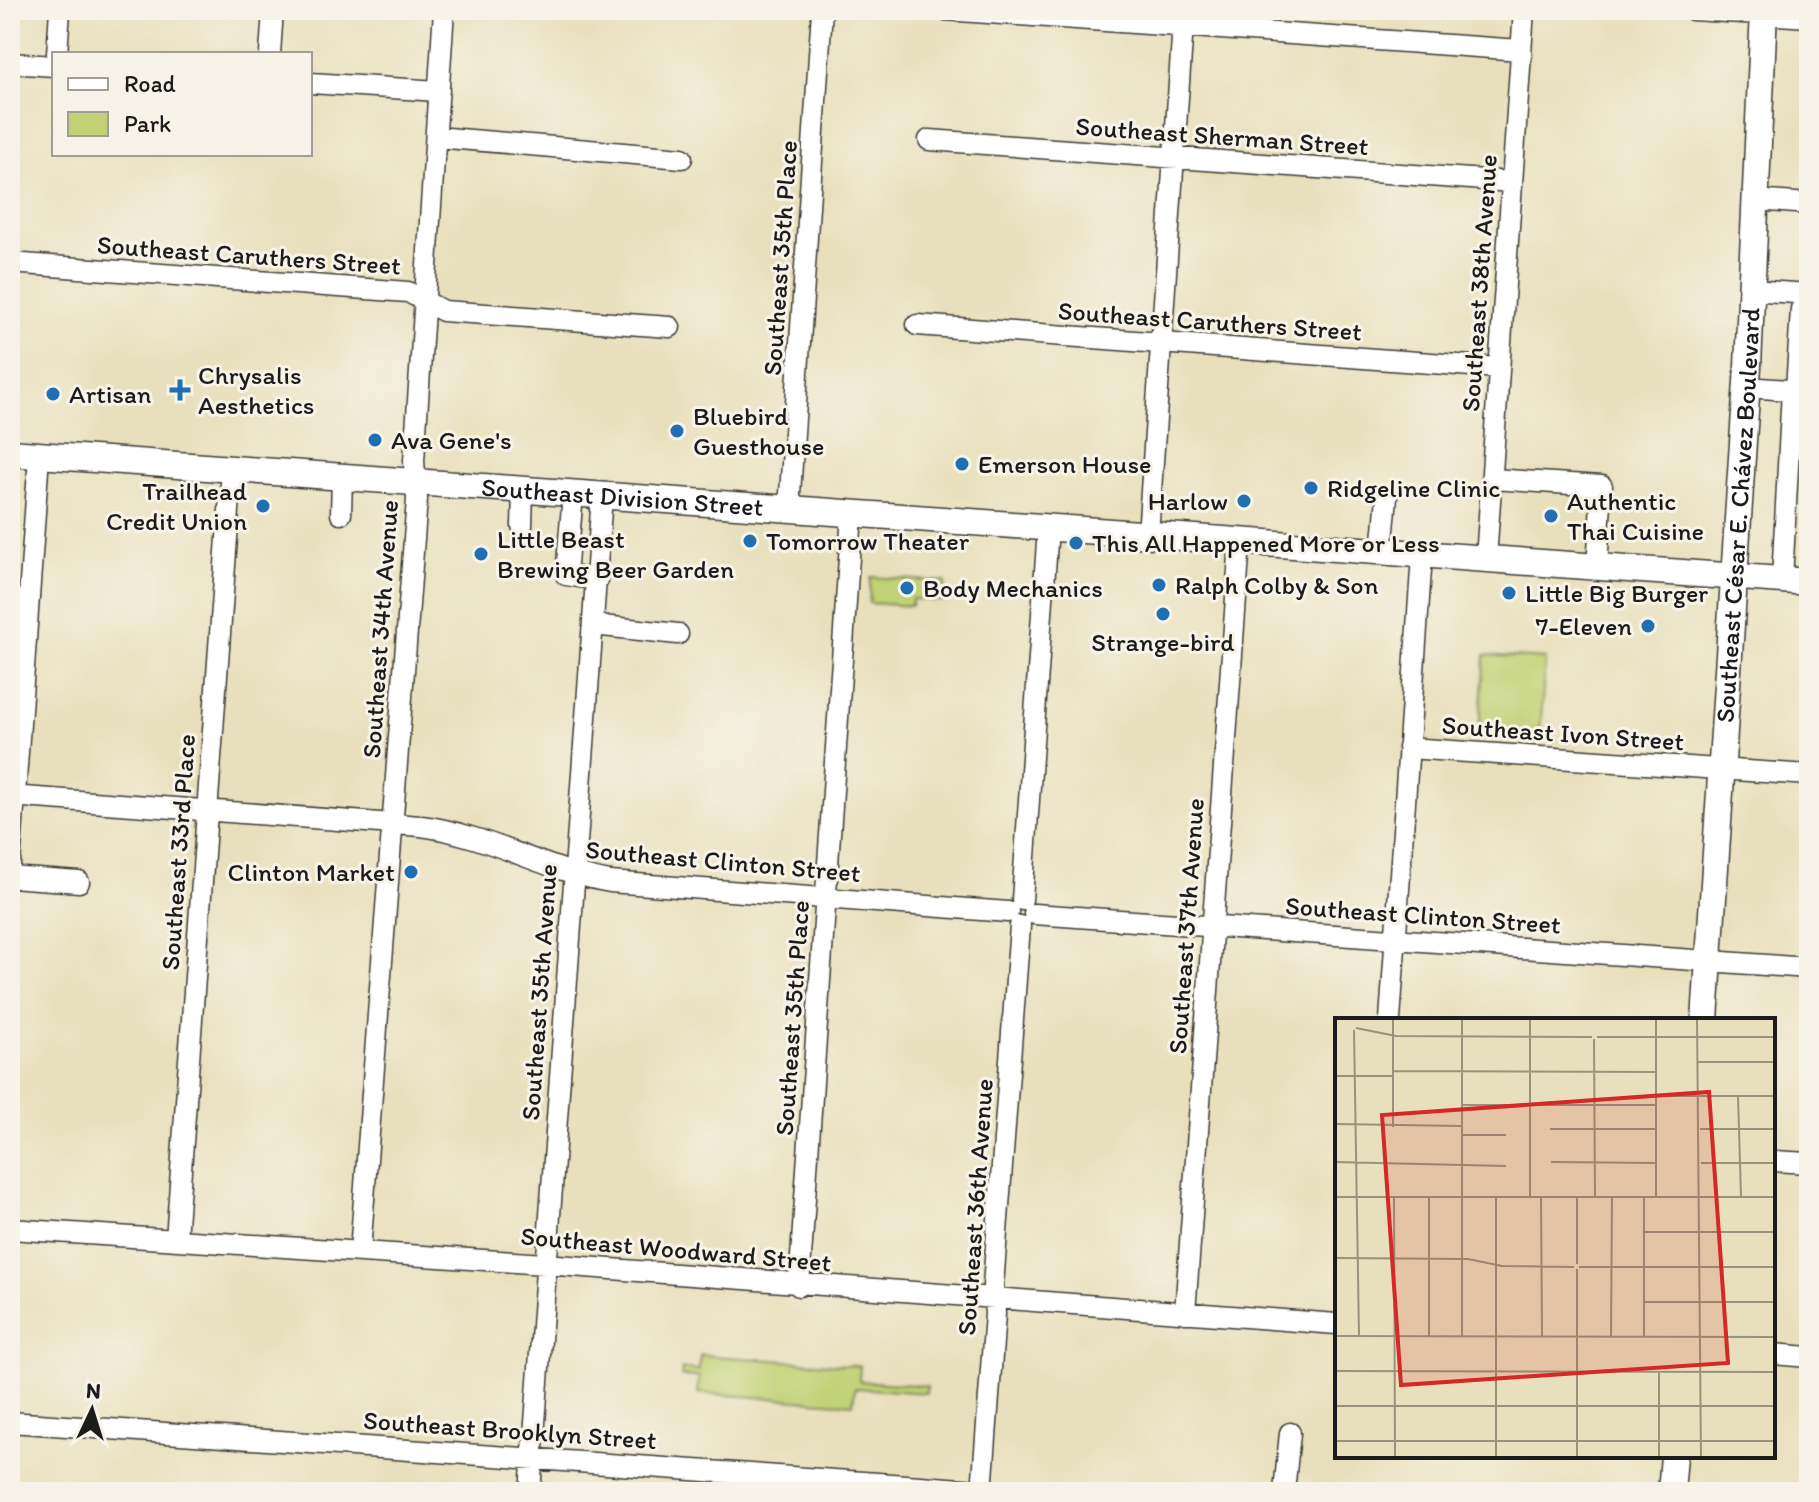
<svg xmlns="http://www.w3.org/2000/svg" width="1819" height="1502" font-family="Itim,sans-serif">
  <rect width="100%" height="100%" fill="#f7f3e8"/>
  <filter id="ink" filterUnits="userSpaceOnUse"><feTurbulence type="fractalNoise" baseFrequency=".0125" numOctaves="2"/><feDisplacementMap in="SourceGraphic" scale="16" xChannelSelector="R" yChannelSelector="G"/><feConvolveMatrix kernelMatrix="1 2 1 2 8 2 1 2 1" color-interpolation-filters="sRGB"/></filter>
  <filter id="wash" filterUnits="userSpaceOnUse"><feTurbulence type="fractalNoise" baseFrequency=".006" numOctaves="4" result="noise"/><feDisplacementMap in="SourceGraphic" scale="32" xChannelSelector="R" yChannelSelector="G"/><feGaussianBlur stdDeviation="1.8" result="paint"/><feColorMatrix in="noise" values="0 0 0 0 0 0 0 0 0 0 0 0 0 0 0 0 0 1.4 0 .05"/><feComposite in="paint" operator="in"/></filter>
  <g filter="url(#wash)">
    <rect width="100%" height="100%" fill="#e8e0bc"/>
    <path fill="#c1d174" stroke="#6e7648" stroke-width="2" d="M871,577L945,582L944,601L912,599L911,606L869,603Z
      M1485,655L1545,659L1540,733L1479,728Z
      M700,1355L860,1366L859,1381L927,1386L926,1393L855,1388L853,1404L698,1393L699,1377L681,1376L682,1369L699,1370Z"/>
  </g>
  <g filter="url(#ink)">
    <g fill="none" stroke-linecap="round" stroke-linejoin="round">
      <g stroke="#3b3934" stroke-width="23">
        <path id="minor" d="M945,10L1521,50
          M1693,10L1809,17
          M57,54L60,10
          M270,54L273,10
          M10,63L54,66
          M310,83L439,91
          M436,137L682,158
          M929,140L1512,182
          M1755,200L1809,204
          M10,263L408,292L443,311L670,327
          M1750,290L1809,294
          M917,325L1499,368
          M1746,387L1802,391
          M1796,390L1801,309H1809
          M1492,479L1602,486L1597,568
          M573,494L566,575L598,580
          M789,509L822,10
          M341,514L342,477
          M522,526L523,490
          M1148,535L1184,10
          M1382,552L1387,497
          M1486,559L1524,10
          M1782,580L1792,390
          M593,625L678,634
          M1408,748L1809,775
          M10,796L421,826C487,834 545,871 610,882L1008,912
          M10,865L39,456
          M10,877L79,882
          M1022,900L1048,528
          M1034,914L1809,968
          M1390,1020L1422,555
          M1773,1161L1809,1163
          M10,1229L545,1264L1337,1324
          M176,1239L232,469
          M360,1252L417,499L414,461L444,10
          M799,1286L852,514
          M1185,1313L1240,542
          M1773,1354L1809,1357
          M10,1422L1006,1492
          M530,1492L602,496
          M982,1492L995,1314L993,1286L1020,926
          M1284,1492L1290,1433"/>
      </g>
      <g stroke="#3b3934" stroke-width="29">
        <g id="major">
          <path id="s1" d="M10,453L1809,582"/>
          <path id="s2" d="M1705,1020L1748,366L1764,10"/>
          <path d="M1671,1492L1674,1456"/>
        </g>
      </g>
      <use href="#minor" stroke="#fff" stroke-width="20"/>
      <use href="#major" stroke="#fff" stroke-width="26"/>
    </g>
  </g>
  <g fill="#1f6fb2" stroke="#f7f3e8" stroke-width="3">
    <path d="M176 378h8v8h8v8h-8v8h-8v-8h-8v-8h8z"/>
    <circle cx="53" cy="394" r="8"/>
    <circle cx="677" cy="431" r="8"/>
    <circle cx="375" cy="440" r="8"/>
    <circle cx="962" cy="464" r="8"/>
    <circle cx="1311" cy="488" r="8"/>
    <circle cx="1244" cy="501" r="8"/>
    <circle cx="263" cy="506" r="8"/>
    <circle cx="1551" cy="516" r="8"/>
    <circle cx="750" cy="541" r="8"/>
    <circle cx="1076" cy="543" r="8"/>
    <circle cx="481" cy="554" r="8"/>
    <circle cx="1159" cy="585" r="8"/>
    <circle cx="907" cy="588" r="8"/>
    <circle cx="1509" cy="593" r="8"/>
    <circle cx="1163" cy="614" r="8"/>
    <circle cx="1648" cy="626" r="8"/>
    <circle cx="411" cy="872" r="8"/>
  </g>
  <g text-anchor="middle" stroke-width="6" stroke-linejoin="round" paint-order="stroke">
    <g font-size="26" fill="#1c1c1c" stroke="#f7f3e8">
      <text transform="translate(1222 136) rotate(4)" y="9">Southeast Sherman Street</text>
      <text transform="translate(249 255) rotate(4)" y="9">Southeast Caruthers Street</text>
      <text transform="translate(780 258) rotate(-86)" y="9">Southeast 35th Place</text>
      <text transform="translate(1479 283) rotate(-86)" y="9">Southeast 38th Avenue</text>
      <text transform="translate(1210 321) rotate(4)" y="9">Southeast Caruthers Street</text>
      <text dy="9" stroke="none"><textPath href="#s1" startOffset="614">Southeast Division Street</textPath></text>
      <text dy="9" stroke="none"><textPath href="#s2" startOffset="506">Southeast César E. Chávez Boulevard</textPath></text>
      <text transform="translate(380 629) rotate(-86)" y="9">Southeast 34th Avenue</text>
      <text transform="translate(1563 733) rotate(4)" y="9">Southeast Ivon Street</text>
      <text transform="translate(178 852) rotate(-86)" y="9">Southeast 33rd Place</text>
      <text transform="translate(723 861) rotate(5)" y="9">Southeast Clinton Street</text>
      <text transform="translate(1423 915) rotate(4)" y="9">Southeast Clinton Street</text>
      <text transform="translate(1186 926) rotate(-86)" y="9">Southeast 37th Avenue</text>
      <text transform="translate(539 992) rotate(-86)" y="9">Southeast 35th Avenue</text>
      <text transform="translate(792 1018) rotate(-86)" y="9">Southeast 35th Place</text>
      <text transform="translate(975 1207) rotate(-86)" y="9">Southeast 36th Avenue</text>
      <text transform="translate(676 1249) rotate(5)" y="9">Southeast Woodward Street</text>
      <text transform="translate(510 1430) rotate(4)" y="9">Southeast Brooklyn Street</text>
    </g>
    <g font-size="26" fill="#1c1c1c" stroke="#f7f3e8" text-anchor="start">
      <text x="198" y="384">Chrysalis<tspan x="198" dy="30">Aesthetics</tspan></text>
      <text x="69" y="403">Artisan</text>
      <text x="693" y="425">Bluebird<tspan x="693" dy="30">Guesthouse</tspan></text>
      <text x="391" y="449">Ava Gene's</text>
      <text x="978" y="473">Emerson House</text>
      <text x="1327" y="497">Ridgeline Clinic</text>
      <text x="247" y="500" text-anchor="end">Trailhead<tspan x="247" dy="30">Credit Union</tspan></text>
      <text x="1228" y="510" text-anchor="end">Harlow</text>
      <text x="1567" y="510">Authentic<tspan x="1567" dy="30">Thai Cuisine</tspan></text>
      <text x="497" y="548">Little Beast<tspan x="497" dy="30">Brewing Beer Garden</tspan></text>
      <text x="766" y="550">Tomorrow Theater</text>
      <text x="1092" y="552">This All Happened More or Less</text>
      <text x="1175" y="594">Ralph Colby &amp; Son</text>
      <text x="923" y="597">Body Mechanics</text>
      <text x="1525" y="602">Little Big Burger</text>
      <text x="1632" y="635" text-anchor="end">7-Eleven</text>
      <text x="1163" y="651" text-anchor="middle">Strange-bird</text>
      <text x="395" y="881" text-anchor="end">Clinton Market</text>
    </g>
  </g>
  <g transform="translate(1335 1018)">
    <rect width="440" height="440" fill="#e8e0bc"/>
    <path fill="none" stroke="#96927c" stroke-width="2" d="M127,0V318M195,0V179M321,0V179M362,0L366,440M21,10L61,18L257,19M19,12L24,318M262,19H440M259,21L260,179M363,44H440M58,53L321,54M0,58H58M321,78H440M403,78L406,179M127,87H321M0,106L127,108M58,109V0M215,111H321M365,111H440M127,117H171M0,144L171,148M216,144L321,145M366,145H440M0,179H440M59,179L60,440M206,179L207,318M242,179V246M309,179V318M309,214H440M0,240L133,241L167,248L239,249M244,249H440M242,251V440M310,284H440M0,318L440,319M94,318V179M276,318L277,179M0,353L440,354M324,353V440M0,388H440M0,423H440M161,440V179"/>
    <path fill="#d62828" fill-opacity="0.15" stroke="#d62828" stroke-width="4" d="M374,74L393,345L66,367L47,97Z"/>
    <rect width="440" height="440" fill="none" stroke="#1c1c1c" stroke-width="4"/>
  </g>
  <rect width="1819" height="1502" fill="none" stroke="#f7f3e8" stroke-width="40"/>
  <rect x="52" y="52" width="260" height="104" fill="#f7f3e8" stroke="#9f9d96" stroke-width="2"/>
  <rect x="68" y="78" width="40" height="12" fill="#ffffff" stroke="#9f9d96" stroke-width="2"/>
  <text x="124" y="92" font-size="24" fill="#1c1c1c">Road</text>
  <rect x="68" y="112" width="40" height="24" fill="#c1d174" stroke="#9f9d96" stroke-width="2"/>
  <text x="124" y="132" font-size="24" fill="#1c1c1c">Park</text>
  <g transform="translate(92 1410) rotate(4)" stroke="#f7f3e8" stroke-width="6" paint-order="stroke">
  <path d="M0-6L14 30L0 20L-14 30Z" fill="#1c1c1c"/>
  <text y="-12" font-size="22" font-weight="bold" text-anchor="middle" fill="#1c1c1c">N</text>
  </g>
</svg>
